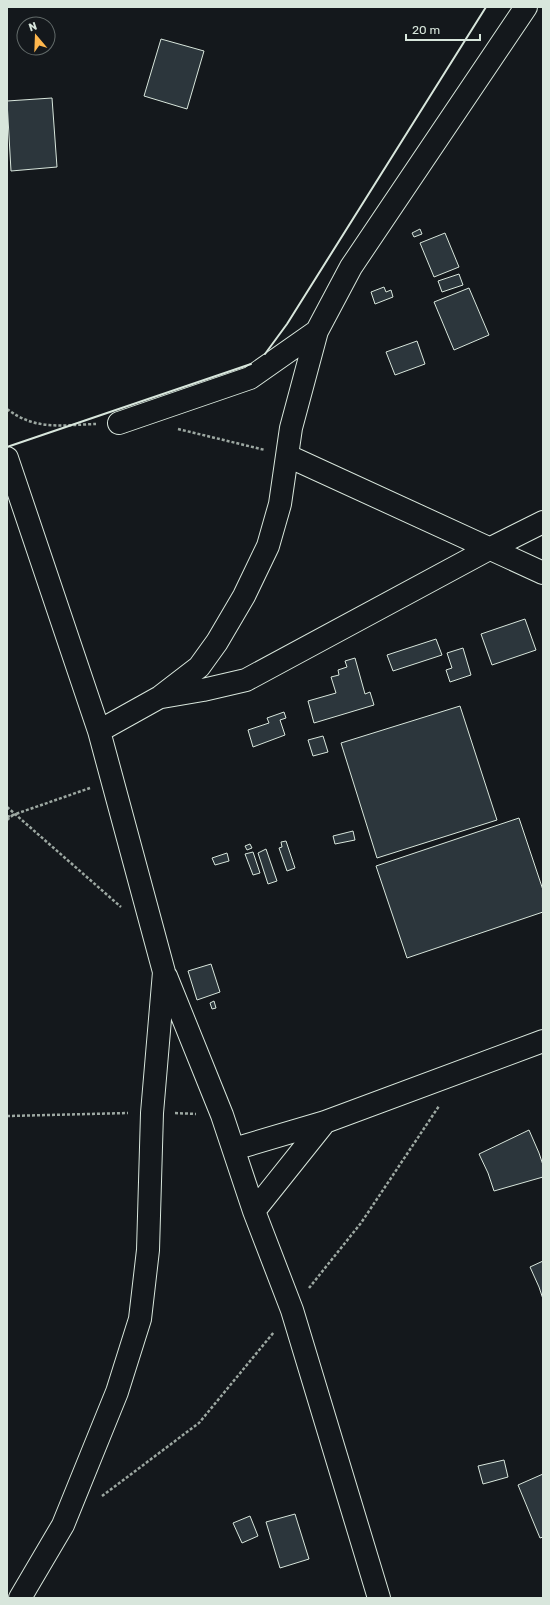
<svg xmlns="http://www.w3.org/2000/svg" width="550" height="1605" font-family="Rubik,sans-serif">
  <rect width="100%" height="100%" fill="#14181c"/>
  <path fill="#2c363c" stroke="#d8e6dc" d="M161,39L204,51L187,109L144,96Z
    M52,98L57,167L11,171L7,101Z
    M420,229L422,234L414,237L412,233Z
    M445,233L459,267L434,277L420,243Z
    M459,274L463,285L442,292L438,281Z
    M384,287L386,292L391,290L393,297L375,304L371,292Z
    M469,288L489,335L454,350L434,302Z
    M417,341L425,364L395,375L386,352Z
    M525,619L536,650L492,665L481,634Z
    M436,639L442,655L393,671L387,655Z
    M463,648L471,675L450,682L446,670L452,668L447,653Z
    M355,658L365,694L370,692L374,705L314,723L308,701L336,693L331,677L339,675L338,670L347,667L345,661Z
    M460,706L497,820L377,858L341,743Z
    M284,712L286,718L280,720L285,735L253,747L248,730L269,723L267,718Z
    M323,736L328,752L313,756L308,740Z
    M519,818L543,890V912L407,958L376,866Z
    M353,831L355,840L335,844L333,836Z
    M286,841L295,868L287,871L279,848L282,847L281,842Z
    M250,844L252,848L247,850L245,846Z
    M266,849L277,881L268,884L258,853Z
    M253,852L260,873L253,875L245,854Z
    M227,853L229,861L215,865L212,858Z
    M211,964L220,992L197,1000L188,971Z
    M214,1001L216,1008L212,1009L210,1003Z
    M529,1130L539,1153L543,1165V1177L494,1191L488,1173L479,1154Z
    M543,1261V1299L539,1287L530,1267Z
    M504,1460L508,1477L483,1484L478,1466Z
    M543,1474V1537L540,1538L518,1485Z
    M295,1514L309,1559L280,1568L266,1522Z
    M250,1516L258,1536L242,1543L233,1523Z"/>
  <g fill="none" stroke-linecap="round" stroke-linejoin="round">
    <g stroke="#d8e6dc" stroke-width="24">
      <path id="minor" d="M119,423L250,378L317,331
        M288,456L543,573
        M7,458L99,731L164,972L152,1113L148,1250L140,1319L117,1392L63,1525L20,1598
        M162,697L203,690L246,680L489,549L543,522
        M99,731L160,697L199,667L217,642L244,596L268,546L280,504L291,428L317,331L351,267L526,7
        M166,976L222,1115L254,1211L292,1310L379,1598
        M234,1149L325,1122L543,1041
        M254,1211L325,1122"/>
    </g>
    <path stroke="#9da8a2" stroke-width="2.5" stroke-dasharray="3 2" stroke-linecap="butt" d="M7,409C36,431 62,425 96,424
      M178,429L265,450
      M7,807L121,907
      M7,817L90,788
      M7,820L13,815
      M175,1113L196,1114
      M7,1116L128,1113
      M309,1288L361,1223L439,1106
      M102,1496L199,1423L274,1332"/>
    <use href="#minor" stroke="#14181c" stroke-width="22"/>
    <path stroke="#d8e6dc" stroke-width="2" d="M265,354L287,324L486,7
      M7,447L251,364"/>
  </g>
  <rect width="550" height="1605" fill="none" stroke="#d8e6dc" stroke-width="16"/>
  <g transform="translate(36 36) rotate(341)"><circle r="19" fill="#14181c" stroke="#626a69"/>
  <path d="M0-3L7 15L0 10L-7 15Z" fill="#ffb74d"/>
  <text y="-6" font-size="11" font-weight="bold" text-anchor="middle" fill="#d8e6dc">N</text>
  </g>
  <path d="M406 34v6h74v-6" fill="none" stroke="#d8e6dc" stroke-width="2"/>
  <text x="412" y="34" font-size="12" fill="#d8e6dc" stroke="#14181c" stroke-width="3" paint-order="stroke">20 m</text>
</svg>
